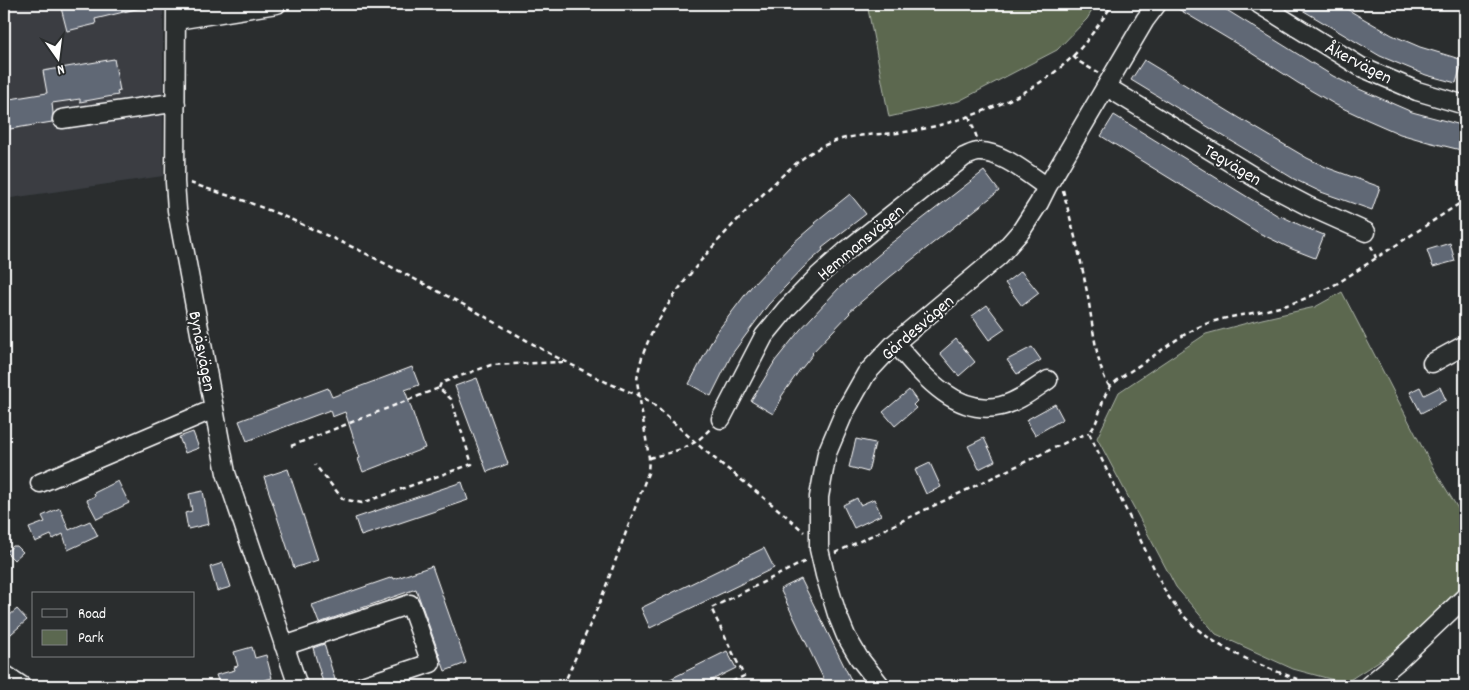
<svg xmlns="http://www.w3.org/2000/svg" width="1469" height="690" font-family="Dekko,sans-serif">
  <rect width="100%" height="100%" fill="#2a2d2e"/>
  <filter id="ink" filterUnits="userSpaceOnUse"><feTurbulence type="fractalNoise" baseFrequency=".02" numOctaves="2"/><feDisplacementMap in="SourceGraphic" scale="10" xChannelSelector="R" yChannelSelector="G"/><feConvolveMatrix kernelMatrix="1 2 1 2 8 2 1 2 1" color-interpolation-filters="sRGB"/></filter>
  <g filter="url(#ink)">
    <path fill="#3a3e43" d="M4,4H163V176L4,199Z"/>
    <path fill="#5b6850" stroke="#adb4a8" d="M867,4H1096L1087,19L1057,50L959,101L889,117Z
      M1342,292L1432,466L1465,520V583L1396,650L1345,683L1293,669L1216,634L1176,587L1097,438L1119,392L1206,334L1262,319L1315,307Z"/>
    <path fill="#606775" stroke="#fff" d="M60,4H140V8L95,19L96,24L67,31Z
      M1170,4H1217L1333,76L1359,89L1412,112L1465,126V151L1428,142L1400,134L1368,120L1336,105L1298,83L1242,47Z
      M1292,4H1338L1392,35L1420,47L1463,60L1456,83L1426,75L1380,56Z
      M114,59L120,91L117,92L118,95L80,102V99L52,103L53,113L52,122L4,130V100L47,93L43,71Z
      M1144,60L1256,128L1307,158L1328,168L1380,187L1372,210L1321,192L1294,179L1131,80Z
      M1114,115L1280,217L1281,216L1304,227L1324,235L1315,258L1292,249L1259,233L1101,136Z
      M984,171L999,191L890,277L849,312L850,313L812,353L813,354L802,368H801L781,397L782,398L773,414L751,401L775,361L800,330L839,288L882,252L881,251Z
      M850,194L866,214L822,248L823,250L803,268L768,305L732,354L711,396L689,384L716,333L751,287L793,243L815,224L814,223Z
      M1450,243L1455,261L1433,267L1427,250Z
      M1021,271L1039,293L1022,306L1005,283Z
      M987,305L1005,329L989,340L972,316Z
      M956,339L975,362L959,376L940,353Z
      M1032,347L1041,360L1017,374L1007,360Z
      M412,367L419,385L405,390L425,448L363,472L358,459L360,458L345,412L332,417L330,410L247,441L239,421L328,388L332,397Z
      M477,378L508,464L487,472L455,386Z
      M1420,387L1424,395L1440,387L1446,400L1421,413L1410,392Z
      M909,390L917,401L913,405L916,408L895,426L883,412Z
      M1055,404L1063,419L1035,435L1026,420Z
      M193,432L199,448L185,453L179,437Z
      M984,438L995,461L979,469L968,446Z
      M856,439L875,443L868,472L849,467Z
      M930,463L941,487L926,494L915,470Z
      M288,469L318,560L294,568L264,477Z
      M118,481L129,503L97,519L87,500L95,496L94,493Z
      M462,482L468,500L361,536L355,518Z
      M203,491L209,524L188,529L185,513L192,511L189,494Z
      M857,498L860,505L874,499L881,515L854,528L843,505Z
      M60,508L69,530L90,521L98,536L68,550L63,534L53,539L51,535L35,542L29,528L45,522L42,516Z
      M13,546H17L23,552L14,560L6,552Z
      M764,548L774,568L650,628L641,608Z
      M223,563L231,587L217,591L210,567Z
      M432,566L466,663L445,671L416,589L319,623L312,605L393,577L394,579Z
      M801,579L854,686H827L780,589Z
      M4,607L10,615L17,609L27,620L4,640Z
      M324,644L337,686H324L313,648Z
      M252,647L255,658L266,655L272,678L243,686H220L216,675L235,670L234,667L238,666L234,652Z
      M727,651L736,668L700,686H656Z"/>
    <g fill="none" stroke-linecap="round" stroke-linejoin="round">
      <g stroke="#fff" stroke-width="21">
        <path id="minor" d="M176,4L175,182L177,210L226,473L298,686
          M1259,4L1361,67L1417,91L1465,105
          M177,20L277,4
          M1107,87L1264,183L1308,206L1366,232
          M62,119L165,104H176
          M895,343C921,373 955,417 1001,406C1018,402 1034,389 1048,380
          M1432,363L1465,345
          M721,419L764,336L787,308L818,276L846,251L964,157C969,155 974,152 979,152C1001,151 1029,175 1047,187
          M40,483L214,409
          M284,646L410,604L431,663L362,686
          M4,674L22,686
          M881,686L859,658L846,636L837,614L825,575L819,549V497L827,453L844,413L866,374L895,343L999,256L1021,231L1039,203L1047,187L1145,20L1157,4
          M1368,686L1399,660L1465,597"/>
      </g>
      <path stroke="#fff" stroke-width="2.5" stroke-dasharray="5 4" stroke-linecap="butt" d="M1073,56L1078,61L1098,73
        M969,116L977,138
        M190,183L245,201L281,215L359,250L470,308L554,356L606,382L644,398L653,404L704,450L784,514L804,532
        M1063,190C1071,222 1080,254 1086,287C1092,313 1095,368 1110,387
        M1371,246L1376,258
        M439,388L441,383L491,365L563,362
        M291,446L439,388L451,399L472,464L362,503L343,499L315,465
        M649,458C664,454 681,451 695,442C700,439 705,434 710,429
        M835,553L1075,438L1089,433
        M563,686L600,602L648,473L649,458L637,381C643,319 713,244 756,201C778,180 801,154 830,143C856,132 884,136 912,131C968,121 1034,96 1074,55C1089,40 1101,21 1113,4
        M724,686L744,676L711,608L808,560
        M1315,686C1257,663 1199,648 1165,591L1089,433C1102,420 1099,396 1114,383C1125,374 1137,367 1149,359C1169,345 1188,330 1211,322C1231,316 1251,314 1271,309C1295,304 1317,294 1338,283L1465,200"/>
      <use href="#minor" stroke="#2a2d2e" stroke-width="18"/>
    </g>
  </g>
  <g text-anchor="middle" stroke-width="4.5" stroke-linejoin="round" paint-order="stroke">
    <g font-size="18" fill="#fff" stroke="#2a2d2e">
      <text transform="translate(1359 62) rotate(27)" y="6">Åkervägen</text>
      <text transform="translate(1233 164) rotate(31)" y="6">Tegvägen</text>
      <text transform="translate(860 242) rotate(-40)" y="6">Hemmansvägen</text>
      <text transform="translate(917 327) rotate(-41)" y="6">Gärdesvägen</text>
      <text transform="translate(203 351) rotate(79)" y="6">Bynäsvägen</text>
    </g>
  </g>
  <rect width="1469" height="690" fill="none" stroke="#2a2d2e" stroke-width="20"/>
  <rect x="10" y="10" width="1449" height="670" fill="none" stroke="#fff" stroke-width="2" filter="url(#ink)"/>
  <rect x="32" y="592" width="162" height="65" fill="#2a2d2e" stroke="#7f8182"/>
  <rect x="42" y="609" width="25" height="8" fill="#2a2d2e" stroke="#7f8182"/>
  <text x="78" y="618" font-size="15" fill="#ffffff">Road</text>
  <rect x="42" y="630" width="25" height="15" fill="#5b6850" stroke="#7f8182"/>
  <text x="78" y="642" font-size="15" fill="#ffffff">Park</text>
  <g transform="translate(58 58) rotate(166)" stroke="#2a2d2e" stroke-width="4" paint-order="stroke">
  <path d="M0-4L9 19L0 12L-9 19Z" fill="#ffffff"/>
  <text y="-8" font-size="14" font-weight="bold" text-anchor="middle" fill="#ffffff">N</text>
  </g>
</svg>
